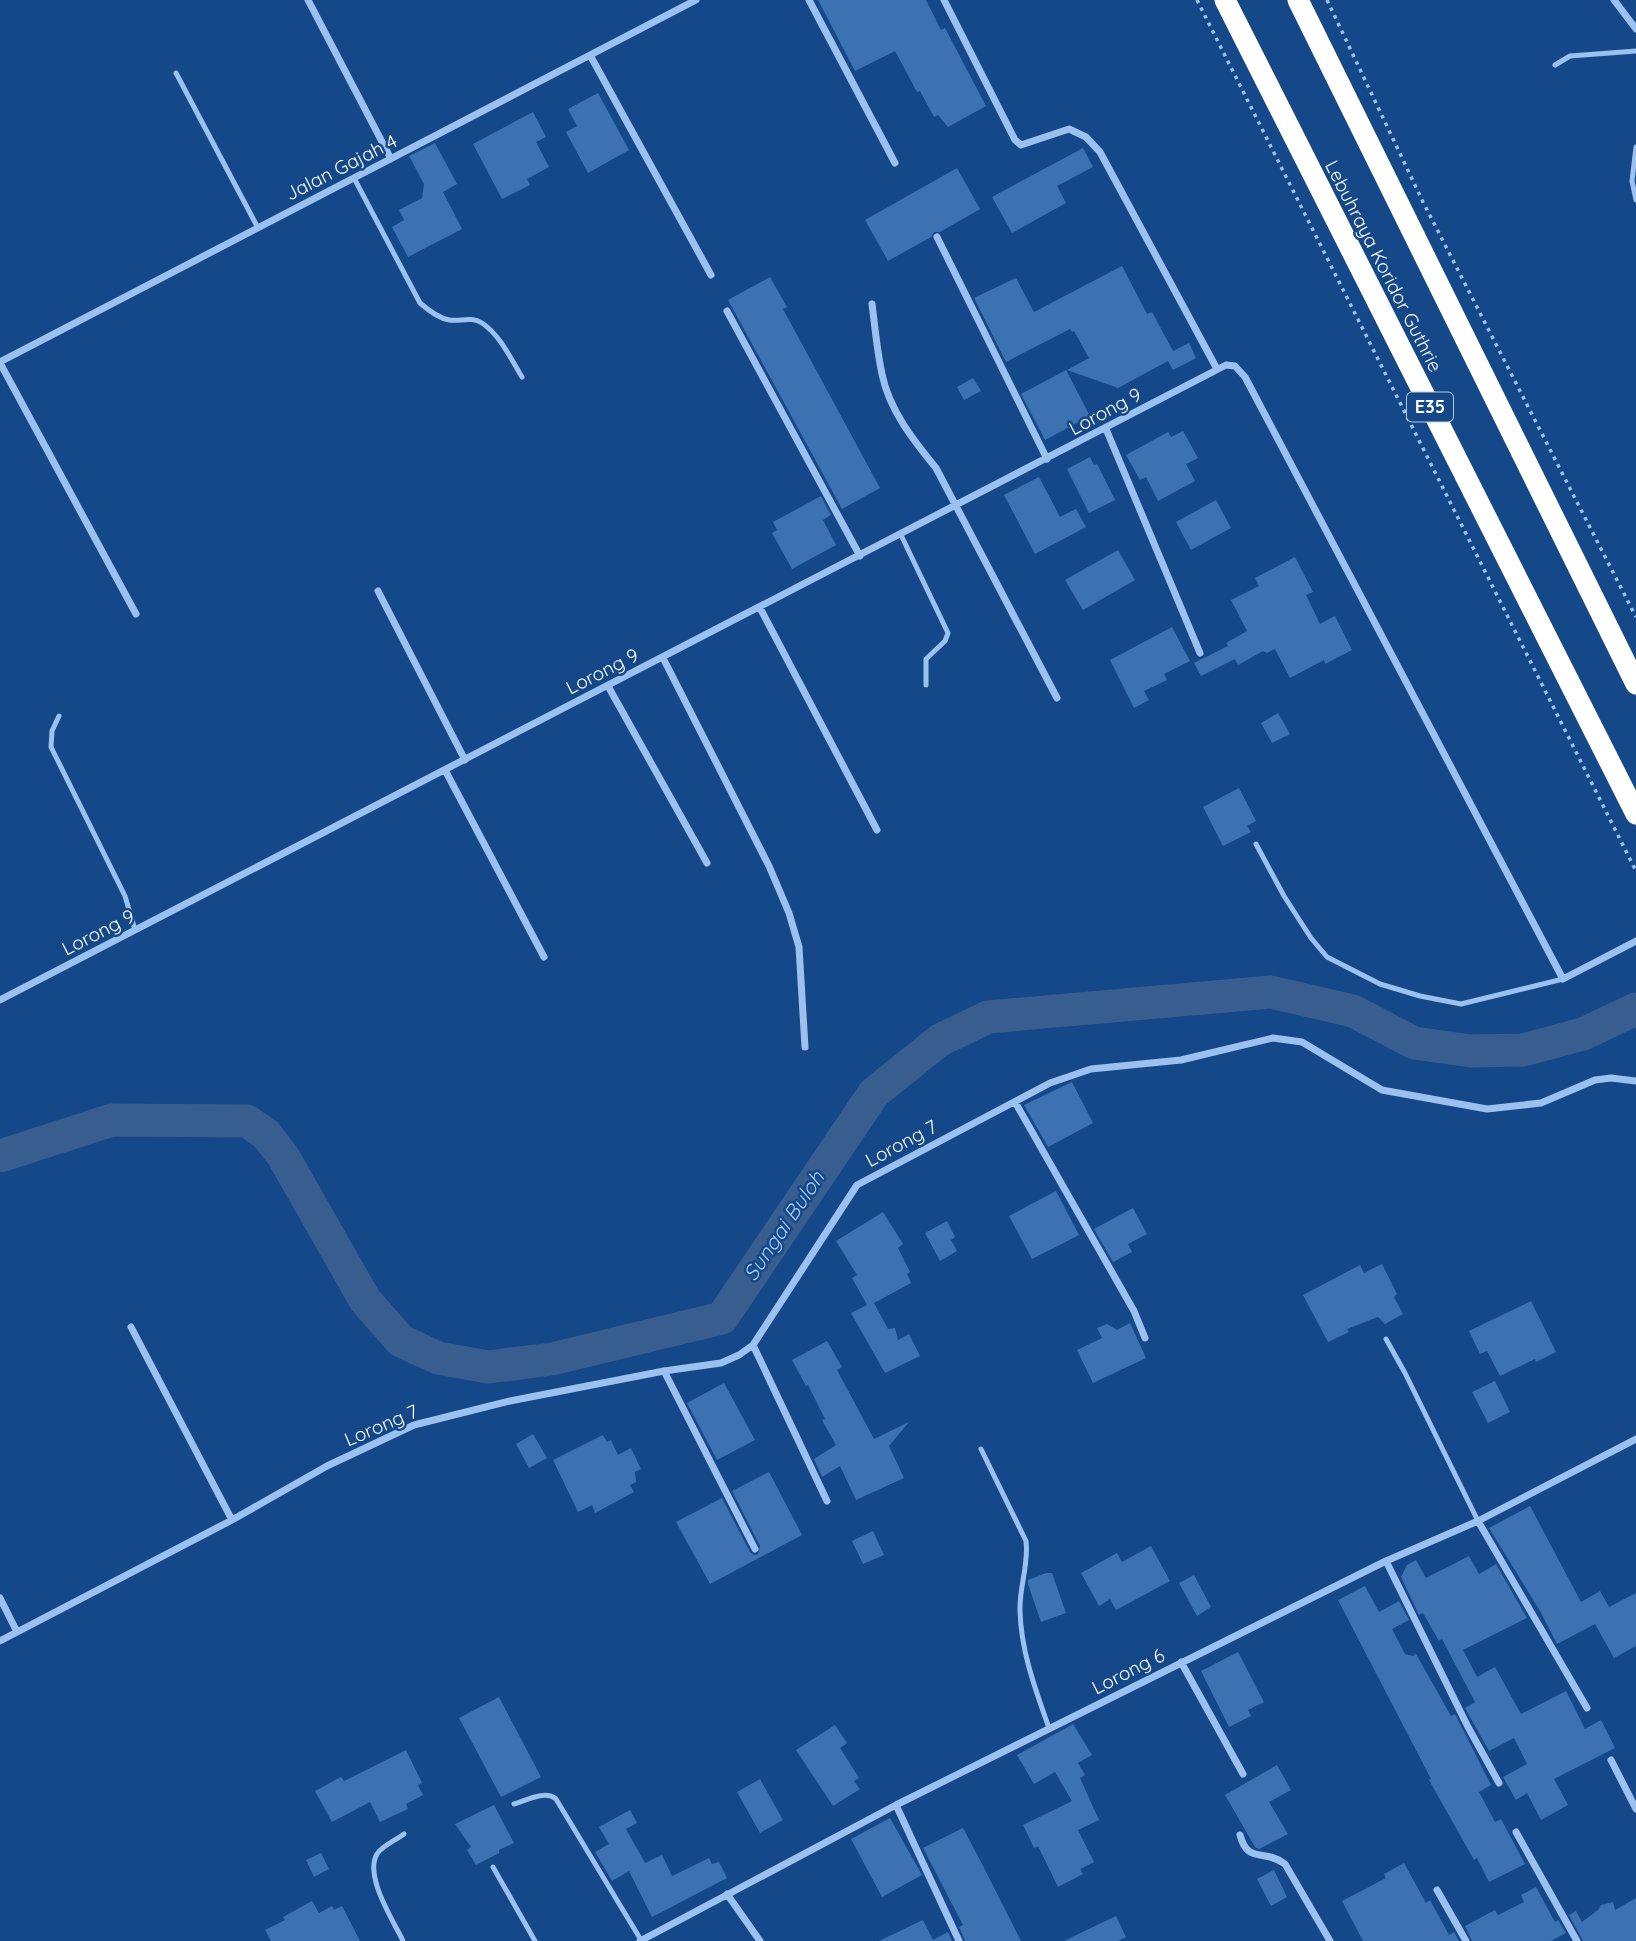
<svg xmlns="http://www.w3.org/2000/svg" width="1636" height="1941" font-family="Quicksand,sans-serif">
  <rect width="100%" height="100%" fill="#144888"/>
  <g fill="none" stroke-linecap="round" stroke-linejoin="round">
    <path stroke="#375e8e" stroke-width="33" d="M0,1156L112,1120L247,1121L266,1134L283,1156L365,1300L401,1341L438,1358L488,1367L552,1359L722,1318L874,1093L940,1040L988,1017L1271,992L1353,1011L1414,1043L1471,1051L1523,1050L1583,1034L1636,1009"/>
  </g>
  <path fill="#3d72b2" d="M818,0H926L941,30L945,28L986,106L948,127L938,115L934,117L920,91L917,92L895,51L855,71Z
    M598,93L629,150L588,173L566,132L577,126L568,109Z
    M533,112L546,137L536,142L549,167L527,179L530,185L502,199L473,144Z
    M435,143L457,184L443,192L462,229L408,257L392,227L404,220L399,210L422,198L424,184L409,156Z
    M1083,148L1093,167L1057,186L1066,203L1012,233L992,197Z
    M957,168L980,209L940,232H934L931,237L888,261L865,220Z
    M1122,266L1147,314L1152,312L1173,351L1189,343L1196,358L1173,370L1168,361L1118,388L1067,370L1089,358L1074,331L1072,332L1070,329L1006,362L974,298L1016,278L1034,312Z
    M770,277L787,307L783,309L880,488L842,509L728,300Z
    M1066,370L1090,416L1045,440L1021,394Z
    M973,378L981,391L964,400L957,387Z
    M1183,431L1198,458L1186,464L1195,481L1158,501L1146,477L1140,480L1126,455L1168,432L1171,437Z
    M1090,457L1094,465L1097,464L1115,500L1089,513L1067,469Z
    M1039,477L1060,517L1076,509L1086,527L1035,554L1004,495Z
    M821,496L831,515L823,520L836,545L792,569L772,533L777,530L773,522Z
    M1216,500L1231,528L1191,550L1176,522Z
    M1118,550L1135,580L1083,610L1065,580Z
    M1295,557L1313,592L1306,595L1320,624L1335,616L1352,650L1325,664L1324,660L1290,678L1275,649L1267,653L1263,651L1238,665L1235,659L1201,676L1194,663L1228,646L1226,643L1247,631L1231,600L1259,586L1255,578Z
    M1172,627L1190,661L1164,674L1167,680L1144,691L1149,700L1134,708L1110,660Z
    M1278,713L1290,734L1272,743L1261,723Z
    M1239,788L1256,821L1247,826L1251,832L1223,846L1203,807Z
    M1072,1082L1093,1123L1048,1147L1024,1105Z
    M1056,1191L1079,1235L1032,1259L1009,1216Z
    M1133,1208L1147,1234L1128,1244L1132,1252L1113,1262L1094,1229Z
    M883,1212L903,1244L898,1248L910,1272L907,1274L911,1283L874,1303L888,1329L895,1328L898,1340L909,1334L920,1356L885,1373L851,1313L867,1305L852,1278L857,1275L836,1241Z
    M947,1221L955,1237L951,1240L957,1251L940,1261L925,1233Z
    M1382,1264L1397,1294L1394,1297L1403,1314L1385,1324L1378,1317L1347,1329L1349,1332L1328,1342L1303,1295L1360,1265L1364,1273Z
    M1531,1301L1556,1352L1536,1362L1535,1359L1500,1376L1487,1351L1480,1354L1469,1331Z
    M1130,1323L1146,1358L1093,1383L1077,1350L1102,1338L1097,1328L1107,1324L1117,1330Z
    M827,1341L842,1367L837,1370L874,1439L909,1422L889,1446L904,1478L856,1500L840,1466L822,1477L814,1459L836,1445L822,1420L825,1419L808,1385L806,1386L792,1360Z
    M1495,1381L1510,1412L1488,1423L1472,1392Z
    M724,1383L755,1440L717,1460L687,1403Z
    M533,1434L547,1458L529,1468L516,1444Z
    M603,1435L607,1442L611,1440L618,1455L631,1448L641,1469L635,1472L636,1482L630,1485L634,1492L595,1513L592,1505L578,1512L553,1460Z
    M769,1472L802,1535L710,1584L676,1522L722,1498L750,1552L754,1555L758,1554L760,1546L732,1491Z
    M1530,1506L1581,1602L1600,1591L1609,1607L1636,1593V1646L1614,1658L1595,1624L1557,1644L1540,1611L1489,1528Z
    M873,1531L884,1555L863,1564L852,1541Z
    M1151,1546L1170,1581L1116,1610L1110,1599L1099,1606L1081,1573L1117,1553L1122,1562Z
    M1469,1556L1479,1574L1496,1564L1527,1618L1463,1650L1477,1677L1495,1667L1521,1714L1566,1691L1585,1729L1601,1720L1615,1748L1554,1779L1568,1805L1541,1820L1527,1793L1516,1800L1503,1777L1527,1764L1514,1738L1489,1751L1465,1708L1475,1702L1442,1639L1439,1641L1423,1613L1419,1615L1401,1577L1407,1565L1416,1560L1426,1578Z
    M1046,1573H1052L1066,1613L1041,1622L1028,1584V1580Z
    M1194,1575L1211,1607L1197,1616L1179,1583Z
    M1365,1586L1379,1612L1399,1601L1409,1620L1392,1629L1405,1654L1413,1656L1416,1654L1451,1716L1455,1714L1491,1785L1479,1792L1495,1822L1501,1819L1525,1864L1489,1882L1477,1858L1474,1860L1429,1780L1431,1779L1338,1600Z
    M1238,1652L1264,1702L1248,1710L1251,1716L1229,1727L1201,1671Z
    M499,1697L541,1777L501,1797L459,1718Z
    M1073,1724L1092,1755L1078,1763L1085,1775L1080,1778L1099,1820L1078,1830L1094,1862L1080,1869L1083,1874L1058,1887L1038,1846L1034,1848L1023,1825L1072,1801L1055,1772L1034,1784L1017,1755Z
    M835,1725L847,1743L840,1748L859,1778L854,1781L860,1789L833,1806L796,1750Z
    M406,1750L422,1783L418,1785L423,1795L406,1804L408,1809L380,1822L370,1802L332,1822L315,1791L341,1777L344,1781Z
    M1277,1765L1291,1790L1269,1802L1288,1834L1259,1849L1255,1847L1225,1795Z
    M760,1779L783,1820L760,1833L737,1792Z
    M494,1805L514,1843L499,1850V1853L476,1865L467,1850L471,1847L455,1824Z
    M630,1810L637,1823L626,1829L645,1863L662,1855L672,1876L709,1858L712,1864L719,1862L727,1878L652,1917L629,1871L612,1881L595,1852L609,1844L599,1827Z
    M890,1818L922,1875L882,1897L851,1839Z
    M963,1828L981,1862L1021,1941H965L959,1927L963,1925L923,1848Z
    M321,1853L329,1869L314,1877L306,1860Z
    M1404,1863L1426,1903L1430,1900L1449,1935L1454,1932L1459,1941H1363L1342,1901L1386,1878L1384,1874Z
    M1274,1870L1287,1897L1271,1906L1257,1879Z
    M1536,1887L1555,1922L1558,1920L1566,1933L1551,1941H1472L1465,1926L1495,1910L1498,1915L1524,1902L1521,1895Z
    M1636,1898V1941H1583L1569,1915L1576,1911L1582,1922L1598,1910L1601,1905L1613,1902L1615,1910Z
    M312,1901L319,1913L332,1906L334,1910L342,1906L360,1941H271L265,1930L285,1920L283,1917Z
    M1116,1916L1126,1937L1118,1941H1064Z
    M923,1920L933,1940L948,1932L952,1941H879Z"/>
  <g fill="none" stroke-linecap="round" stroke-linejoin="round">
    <path stroke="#9ac1ef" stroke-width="3.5" stroke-dasharray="3.5 5" stroke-linecap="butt" d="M1197,0L1636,871
      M1327,0L1423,202L1636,617"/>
    <path stroke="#9ac1ef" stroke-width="5" d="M1555,65L1570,56L1636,51
      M176,73L258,228
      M1636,147L1632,181L1636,200
      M354,178L420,303C428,310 438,318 449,320C460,322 471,316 482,323C500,335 511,359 522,377
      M901,535L948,633L945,641L926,659V685
      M59,716L52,731L51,747L125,896L135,930
      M1256,844L1284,896L1311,938L1327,957L1380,984L1420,996L1461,1004L1563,979
      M1386,1339L1405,1373L1478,1521
      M981,1449L1026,1541C1029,1565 1019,1587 1020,1611C1021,1652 1036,1691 1049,1728
      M514,1804C527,1800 545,1790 556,1799L641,1940
      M493,1867L535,1941
      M403,1941C393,1920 364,1876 377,1854C382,1846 396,1840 404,1834"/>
    <path stroke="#9ac1ef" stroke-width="7" d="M308,0L391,159
      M809,0L895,163
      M944,0L1015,140L1021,145L1069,129L1086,137L1100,152L1217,369
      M1614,0L1636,29
      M590,55L711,275
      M937,237L1047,459
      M872,304C875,327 877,351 882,374C889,410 914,441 936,468L1057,698
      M727,311L860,556
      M0,362L696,0
      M0,363L136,614
      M1106,429L1200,653
      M378,591L465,760
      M760,608L877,830
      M663,658L769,866L789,913L799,947L805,1047
      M608,686L707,863
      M445,770L544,957
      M0,1000L1226,365L1235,366L1245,377L1563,979L1636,941
      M1015,1102L1134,1311L1145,1338
      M131,1327L232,1520
      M753,1345L827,1501
      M664,1371L755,1549
      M1478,1521L1587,1708
      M1386,1561L1468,1727L1499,1783
      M0,1598L17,1632
      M0,1641L232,1520L327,1466L414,1425L510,1401L664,1371L721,1363L739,1355L753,1345L857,1185L1050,1083L1091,1069L1181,1060L1273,1038L1302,1042L1382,1090L1487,1109L1541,1103L1595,1080L1611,1078L1636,1081
      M1181,1662L1243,1774
      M1611,1760L1636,1809
      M896,1805L959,1941
      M1516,1832L1577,1941
      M1240,1835C1248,1865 1264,1848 1285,1864L1330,1941
      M1437,1890L1466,1941
      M727,1894L760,1941
      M640,1941L896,1805L1386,1561L1478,1521L1636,1439"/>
    <path stroke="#fff" stroke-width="21" d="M1225,0L1636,814
      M1298,0L1636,684"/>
  </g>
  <g text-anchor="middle" stroke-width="5" stroke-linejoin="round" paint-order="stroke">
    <rect fill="#144888" stroke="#b8c8db" stroke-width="2" x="1407" y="392.5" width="46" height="29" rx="5"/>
    <g font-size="18" font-weight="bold" fill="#fff">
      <text x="1430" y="413">E35</text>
    </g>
    <g font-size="19" fill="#fff" stroke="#144888">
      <text transform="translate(341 167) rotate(-27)" y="7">Jalan Gajah 4</text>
      <text transform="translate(1384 266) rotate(63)" y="7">Lebuhraya Koridor Guthrie</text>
      <text transform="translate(1105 411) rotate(-28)" y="7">Lorong 9</text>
      <text transform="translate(602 671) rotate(-27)" y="7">Lorong 9</text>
      <text transform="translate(98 932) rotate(-27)" y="7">Lorong 9</text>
      <text transform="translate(901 1143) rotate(-28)" y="7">Lorong 7</text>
      <text transform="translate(381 1425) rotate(-23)" y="7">Lorong 7</text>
      <text transform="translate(1128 1671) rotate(-27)" y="7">Lorong 6</text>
    </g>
    <g font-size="21" font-style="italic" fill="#a6cbf7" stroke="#144888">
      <text transform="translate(784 1226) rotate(-56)" y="7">Sungai Buloh</text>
    </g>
  </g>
</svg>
